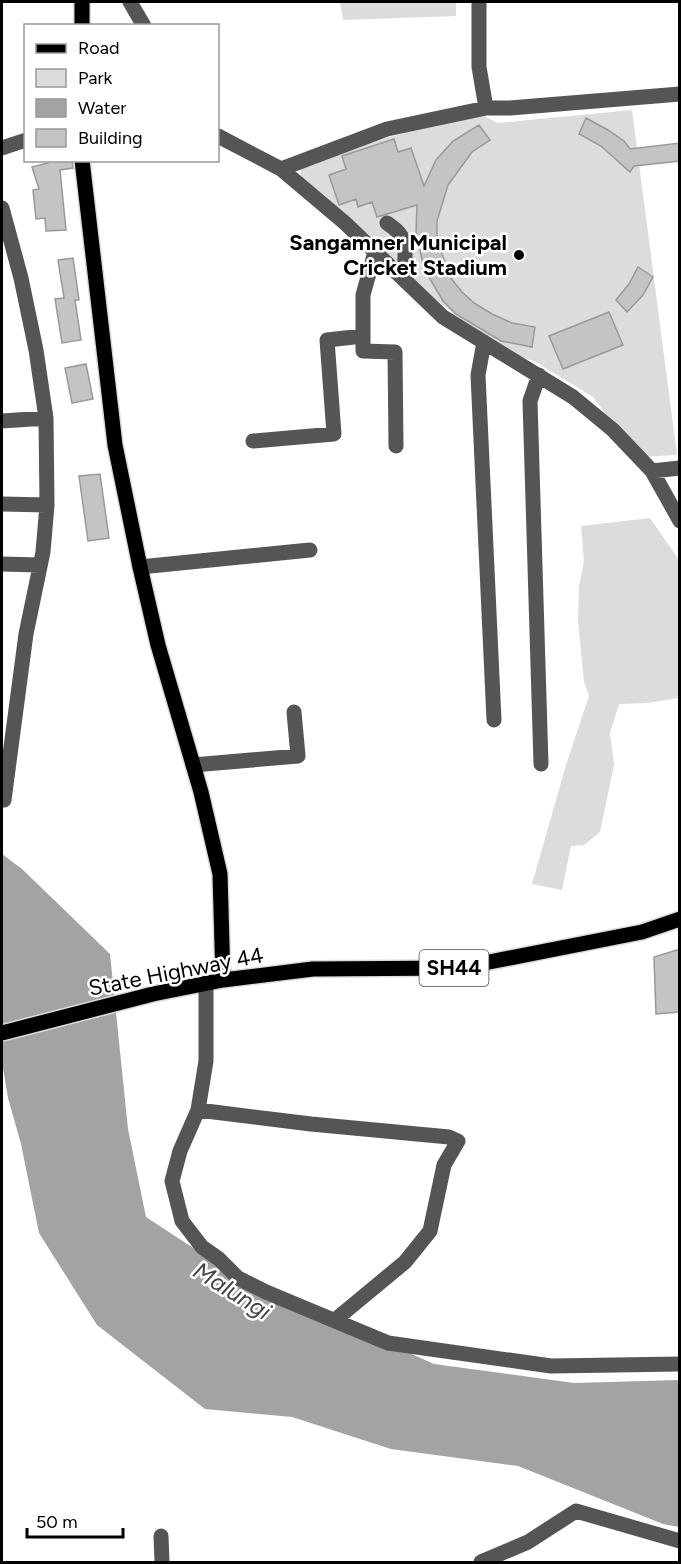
<svg xmlns="http://www.w3.org/2000/svg" width="681" height="1564" font-family="Figtree,sans-serif">
  <rect width="100%" height="100%" fill="#fff"/>
  <path fill="#dcdcdc" d="M340,2H456V16L343,20Z
    M632,110L677,455L637,457L593,397L534,361L522,358L480,335L434,298L301,180L300,164L476,111L497,123Z
    M650,518L679,560V698L647,703L619,704L610,733L614,765L600,832L584,845L571,846L562,890L532,884L566,765L589,696L584,682L578,621L579,587L584,561L581,526Z"/>
  <path fill="#a3a3a3" d="M2,854L22,869L110,954L128,1129L146,1217L248,1284L347,1325L434,1364L574,1383L679,1380V1527L663,1524L518,1466L391,1449L292,1417L205,1409L97,1325L39,1233L21,1144L8,1098L2,1062Z"/>
  <path fill="#c4c4c4" stroke="#999" stroke-width="1.5" d="M586,118L608,130L624,141L630,149L680,143V161L634,166L630,172L601,146L579,134Z
    M479,125L490,140L472,152L448,185L437,221V239L450,277L462,292L474,303L492,314L512,323L535,327L532,347L501,341L456,314L443,301L424,269L416,232L417,205L377,217L372,202L358,207L356,199L339,205L329,175L346,169L342,156L394,139L398,152L411,148L424,186L436,160L453,141Z
    M48,160H72L73,168L60,170L66,230L46,231L45,218L36,219L33,190L39,189L32,167L48,163Z
    M73,258L79,300H75L81,340L62,343L55,299L64,298L58,260Z
    M638,267L653,277L643,295L627,312L616,300L629,284Z
    M609,312L623,345L563,369L549,336Z
    M86,364L93,399L72,403L65,368Z
    M100,474L109,538L88,541L79,476Z
    M680,949V1012L656,1014L654,957Z"/>
  <g fill="none" stroke-linecap="round" stroke-linejoin="round">
    <g stroke="#dbdbdb" stroke-width="18">
      <path id="major" d="M82,2V26
        M82,160L115,445L140,567L158,645L201,792L220,874L223,980
        M2,1033L153,994L223,980L313,969L459,968L642,932L680,919"/>
    </g>
    <path stroke="#555" stroke-width="15" d="M130,2L144,26
      M479,2V67L486,108H510L680,94
      M218,136L281,169L345,223L443,317L573,397L613,430L652,471L680,521
      M2,148L26,140
      M281,169L387,129L486,108
      M2,208L21,278L36,350L46,418L47,505L43,552L26,634L4,800
      M387,223C391,226 396,229 399,233C409,245 404,265 403,278
      M375,252L363,295V351L395,352L396,446
      M484,342L478,375L494,720
      M539,375L530,401L541,764
      M2,421L46,418
      M253,441L334,434L327,340L363,336
      M652,471L680,468
      M2,504L47,505
      M2,564L40,565
      M140,567L310,550
      M193,765L298,756L294,712
      M206,983V1061L198,1110L180,1151L172,1181L182,1221L202,1247L219,1259L238,1278L266,1292L388,1343L551,1366L680,1364
      M198,1110L311,1124L449,1137L458,1141L444,1165L430,1231L405,1262L335,1320
      M161,1536L162,1562
      M481,1562L528,1542L576,1511L680,1541"/>
    <use href="#major" stroke="#000" stroke-width="15"/>
  </g>
  <circle fill="#000" stroke="#fff" stroke-width="2" cx="519" cy="255" r="6"/>
  <g text-anchor="middle" stroke-width="5" stroke-linejoin="round" paint-order="stroke">
    <rect fill="#fff" stroke="#4c4c4c" stroke-width="1.5" x="419.5" y="950" width="69" height="36" rx="4.5"/>
    <g font-size="21" font-weight="bold" fill="#000">
      <text x="454" y="975">SH44</text>
    </g>
    <g font-size="22" font-weight="bold" fill="#000" stroke="#fff" text-anchor="end">
      <text x="507" y="250">Sangamner Municipal<tspan x="507" dy="25">Cricket Stadium</tspan></text>
    </g>
    <g font-size="22" fill="#000" stroke="#fff">
      <text transform="translate(176 971) rotate(-11)" y="8">State Highway 44</text>
    </g>
    <g font-size="24" font-style="italic" fill="#444" stroke="#fff">
      <text transform="translate(232 1291) rotate(32)" y="8">Malungi</text>
    </g>
  </g>
  <rect width="681" height="1564" fill="none" stroke="#000000" stroke-width="6"/>
  <rect x="24" y="24" width="195" height="138" fill="#ffffff" stroke="#999999" stroke-width="1.5"/>
  <rect x="36" y="44" width="30" height="9" fill="#000000" stroke="#999999" stroke-width="1.5"/>
  <text x="78" y="54" font-size="18" fill="#000000">Road</text>
  <rect x="36" y="69" width="30" height="18" fill="#dcdcdc" stroke="#999999" stroke-width="1.5"/>
  <text x="78" y="84" font-size="18" fill="#000000">Park</text>
  <rect x="36" y="99" width="30" height="18" fill="#a3a3a3" stroke="#999999" stroke-width="1.5"/>
  <text x="78" y="114" font-size="18" fill="#000000">Water</text>
  <rect x="36" y="129" width="30" height="18" fill="#c4c4c4" stroke="#999999" stroke-width="1.5"/>
  <text x="78" y="144" font-size="18" fill="#000000">Building</text>
  <path d="M27 1528v9h96v-9" fill="none" stroke="#000000" stroke-width="3"/>
  <text x="36" y="1528" font-size="18" fill="#000000" stroke="#ffffff" stroke-width="4.5" paint-order="stroke">50 m</text>
</svg>
